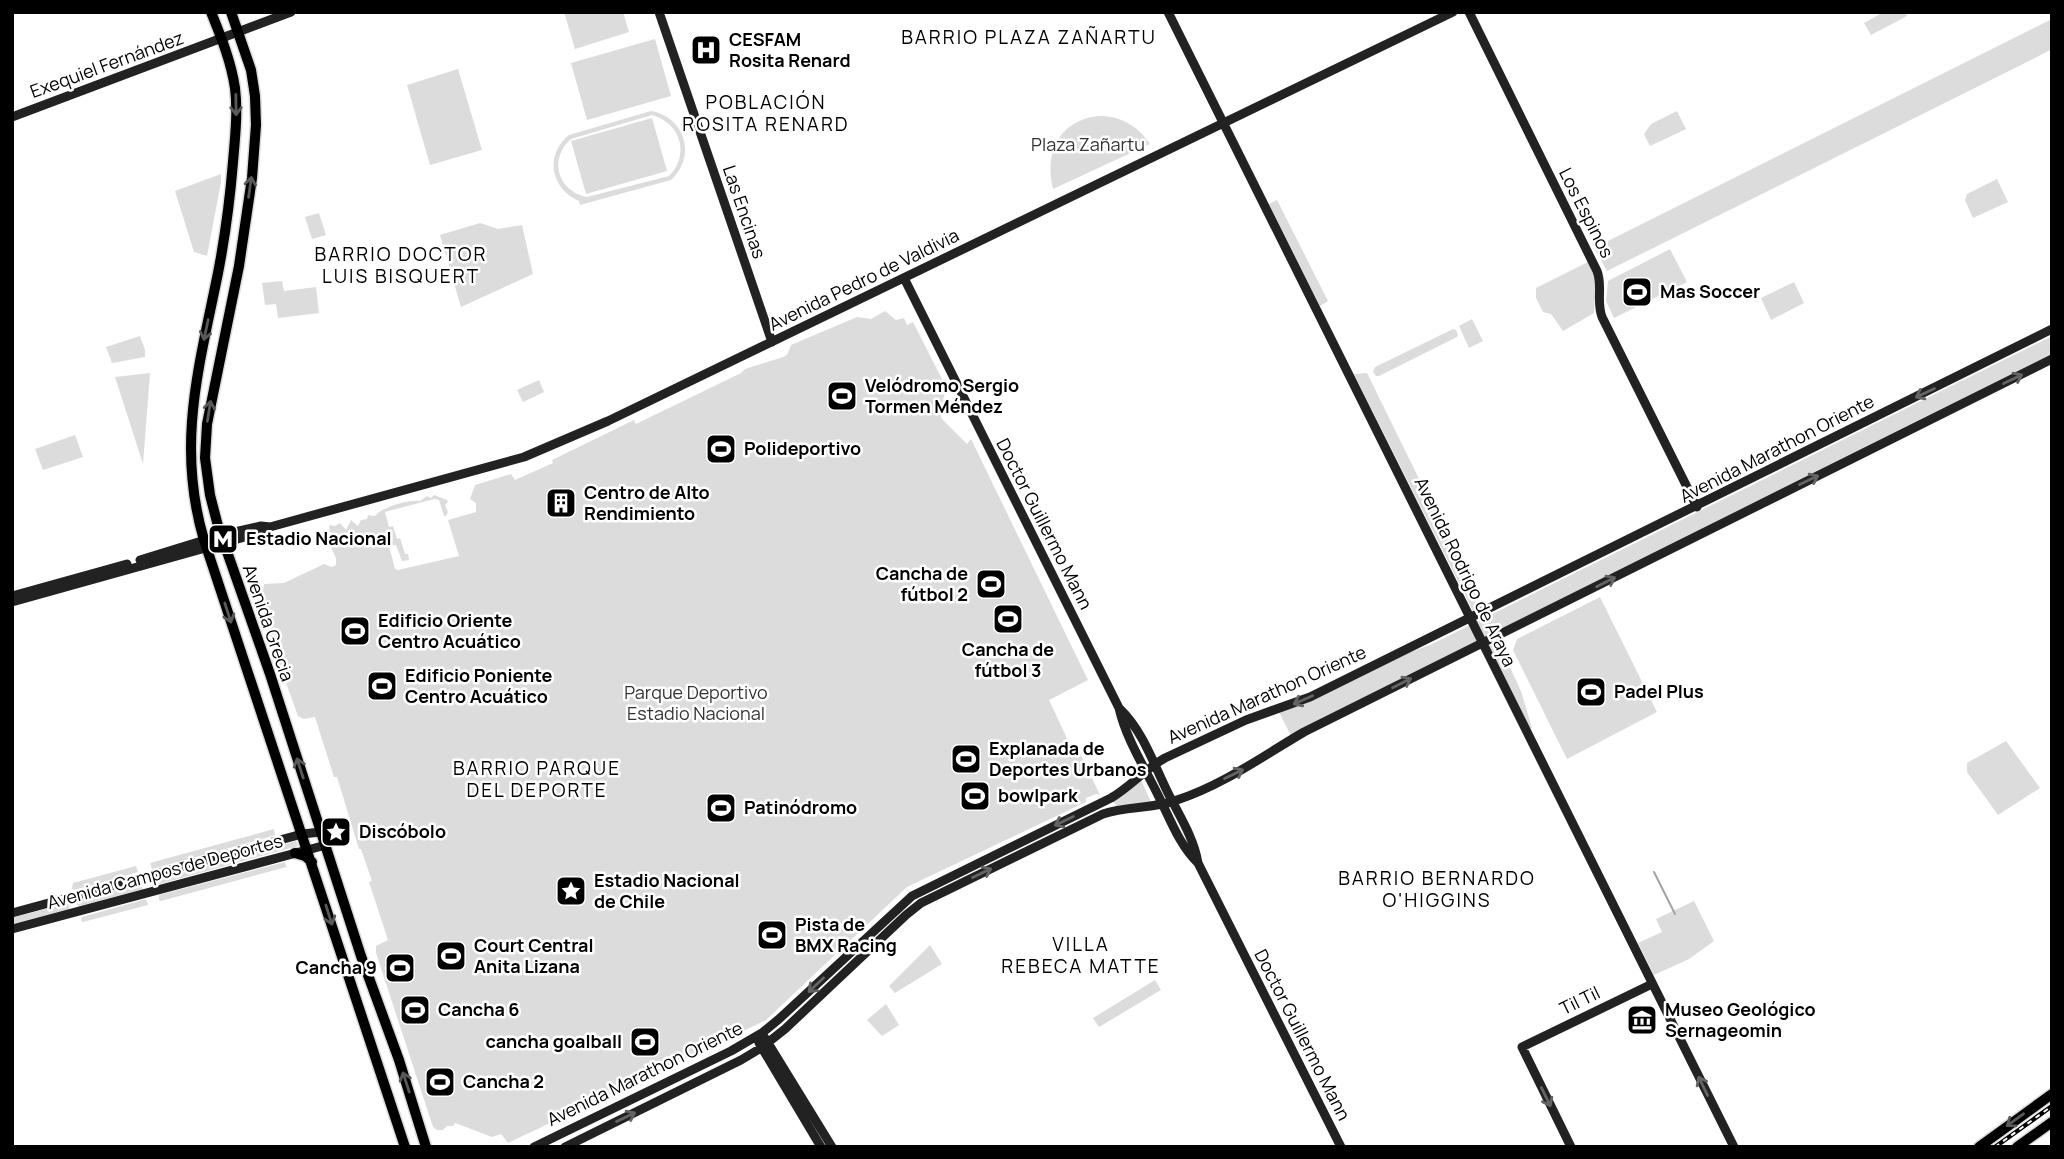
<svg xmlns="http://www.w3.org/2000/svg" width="2064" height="1159" font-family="Manrope,sans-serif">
  <rect width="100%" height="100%" fill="#fff"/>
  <path fill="#dcdcdc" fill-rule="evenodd" d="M564,12H623L629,32L575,49Z
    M1884,12H1905L1907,16L1871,35L1864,23Z
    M2052,19V49L2033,59L1607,271L1594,248Z
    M655,39L671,96L587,120L571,63Z
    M458,69L482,150L430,165L407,85Z
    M651,111C685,117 697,156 671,180L580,205L579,201C551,189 544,155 569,135ZM652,115C681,123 690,155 669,176L587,197C558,192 548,159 571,139Z
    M1677,111L1686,129L1650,146L1644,134L1651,124Z
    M1099,116C1121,116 1138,126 1150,144L1053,189C1044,153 1059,120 1099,116Z
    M652,118L667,171L586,194L571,141Z
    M221,174V182L207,256L194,252L175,191Z
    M1997,179L2008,202L1973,218L1965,200L1967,194Z
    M1277,200L1328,301L1320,306L1269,204Z
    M319,213L326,235L312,239L305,217Z
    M480,223L498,229L522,225L533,274L461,307L440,235Z
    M1670,249L1687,282L1614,318L1606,301L1608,281Z
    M1588,262L1596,279L1594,313L1563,331L1551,314L1543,312L1536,298V288Z
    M282,281L284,291L316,287L319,313L278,318L276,304L265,305L262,283Z
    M1794,282L1804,303L1771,320L1761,298Z
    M885,311L896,320L904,318L907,325L913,322L947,389L943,399L945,403L941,418L967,444L971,439L1088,680L1049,700L1073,751L1078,749L1100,795L1096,794L1086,798V802L907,887L766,1020L679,1062L677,1060L672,1063V1065L508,1143L501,1134L492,1137L455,1123L453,1126H447L443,1130H437L433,1127L376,953V946L388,940L369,882L372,881L361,849H359L337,777H334L315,717L304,719L298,716L279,663L261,604L264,584L284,583L324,564L332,567L336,565V558L328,541L331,536L329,527L330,525L335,526L340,523L346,530L351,520L358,526L361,520L367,519L368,515L375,516C382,507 409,499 420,501L427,496L431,498L434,495L447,500L448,502L445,505L448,512L446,516H444L439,500L434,499L385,512L389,527L393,526L397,539L400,538L405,554H408L409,560L402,561L396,545L389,546L395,569L398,570L459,556L448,520L476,512V503L470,499L475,485L511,474L515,480L553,463L552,460L634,420L636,424L741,373L745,369L783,357L787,355L791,345L857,317L871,319Z
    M1472,319L1483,341L1469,348L1459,326Z
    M1453,329L1456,330L1458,335L1457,337L1379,376H1376L1373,372L1375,367Z
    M140,336L145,350V357L112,363L106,347Z
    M2052,336V357L1292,738L1279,712L1410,652L1430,645Z
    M150,373L143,464L115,377Z
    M1367,373L1482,607L1473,611L1354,374Z
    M539,380L544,392L523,402L517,390Z
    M75,435L83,457L43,470L35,449Z
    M1600,597L1657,712L1567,759L1513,650L1517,639Z
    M1498,642L1521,691L1532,728L1529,729L1488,648L1489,646Z
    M2006,741L2040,788L1998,815L1967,772V763Z
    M1141,780L1151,802L1116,806L1113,801Z
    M274,829L275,835L259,840L152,869L150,863Z
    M296,841L298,846L156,885L153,881Z
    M285,862L286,867L161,901L159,900V895Z
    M136,866L138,872L75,890L72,889L73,883Z
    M141,882L143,889L79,906L77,905V900Z
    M146,899L148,905L83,922L81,921L82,917Z
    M1694,901L1714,941L1689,959L1654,975L1638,943L1662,932L1656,919Z
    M67,903L70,904L69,909L12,924V918Z
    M930,945L942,964L895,993L889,986Z
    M1155,980L1161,990L1099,1027L1093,1018Z
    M886,1004L899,1025L882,1036L867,1020Z"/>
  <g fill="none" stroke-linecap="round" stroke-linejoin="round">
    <path stroke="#a3a3a3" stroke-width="2" d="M1654,872L1675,914"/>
    <g stroke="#dbdbdb" stroke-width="13">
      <path id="primary" d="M211,12C221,37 231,61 235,88C238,113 235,138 233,162C230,199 225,237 218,273C199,367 176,445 204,540L405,1147
        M231,12L251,70L255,96L256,125L252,178L239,266L207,424L205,458L210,495L218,526L270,674L361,956L399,1060L426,1147
        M295,853L305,856L312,862
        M1979,1147L2052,1094
        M2017,1147L2052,1122"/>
    </g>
    <path stroke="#222" stroke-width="9" d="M659,12L772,342
      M1168,12L1734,1147
      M1469,12L1597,271C1603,286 1596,301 1602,317L1697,507
      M12,117L291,12
      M904,278L1119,708C1126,739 1145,768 1159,797C1170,819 1180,846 1198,863
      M140,560L221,535L261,526L270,527
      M12,596L127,564
      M12,602L263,532L270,527L524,457L608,421L1453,12
      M1120,709C1143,731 1154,765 1168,793C1179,815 1194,838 1198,863L1341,1147
      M12,913L302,834L321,832
      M12,929L326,845
      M765,1038L832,1147
      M759,1043L821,1147
      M534,1147L731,1051L762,1033L779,1019L912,896L1111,798C1130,787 1145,769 1165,758L1246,720L1310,697L2052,329
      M565,1147L741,1060L761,1048L785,1029L906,915L921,903L1103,814C1127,806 1153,809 1177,800C1223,785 1263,756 1304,732L2052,359
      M1571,1147L1522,1047L1652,984"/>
    <use href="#primary" stroke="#000" stroke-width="10"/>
    <g stroke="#000" stroke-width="4.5">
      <path id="rail" d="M1995,1147L2052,1106"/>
    </g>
    <use href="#rail" stroke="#fff" stroke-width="2" stroke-dasharray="5" stroke-linecap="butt"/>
  </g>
  <defs><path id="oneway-shaft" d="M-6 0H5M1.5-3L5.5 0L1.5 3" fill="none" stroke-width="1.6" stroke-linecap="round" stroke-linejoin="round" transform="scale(1.75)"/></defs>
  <g stroke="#595959">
    <use href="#oneway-shaft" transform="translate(236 105) rotate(89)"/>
    <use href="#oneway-shaft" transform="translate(250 187) rotate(-82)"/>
    <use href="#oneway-shaft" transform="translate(206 330) rotate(102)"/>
    <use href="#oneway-shaft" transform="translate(209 411) rotate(-81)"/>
    <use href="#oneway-shaft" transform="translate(228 613) rotate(72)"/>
    <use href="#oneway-shaft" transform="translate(300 768) rotate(-108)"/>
    <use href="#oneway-shaft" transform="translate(329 915) rotate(72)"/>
    <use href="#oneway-shaft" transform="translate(406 1082) rotate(-108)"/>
    <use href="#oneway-shaft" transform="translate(2015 1120) rotate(144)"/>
  </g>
  <g stroke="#646464">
    <use href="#oneway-shaft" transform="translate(2013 379) rotate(-26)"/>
    <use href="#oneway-shaft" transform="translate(1925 393) rotate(154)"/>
    <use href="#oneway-shaft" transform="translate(1809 480) rotate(-26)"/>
    <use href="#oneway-shaft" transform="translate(1606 582) rotate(-27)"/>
    <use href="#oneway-shaft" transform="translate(1402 683) rotate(-27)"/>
    <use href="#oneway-shaft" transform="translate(1303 700) rotate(156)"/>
    <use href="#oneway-shaft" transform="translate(1234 774) rotate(-26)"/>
    <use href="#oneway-shaft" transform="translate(1064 821) rotate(154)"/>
    <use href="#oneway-shaft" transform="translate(982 873) rotate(-26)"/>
    <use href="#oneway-shaft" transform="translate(816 985) rotate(137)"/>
    <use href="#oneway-shaft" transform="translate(1703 1086) rotate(-116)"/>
    <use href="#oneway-shaft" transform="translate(1546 1097) rotate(64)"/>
    <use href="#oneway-shaft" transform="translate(626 1117) rotate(-26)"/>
  </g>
  <defs>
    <g id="hospital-square" transform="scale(1.575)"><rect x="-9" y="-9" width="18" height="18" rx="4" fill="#000" stroke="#fff"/><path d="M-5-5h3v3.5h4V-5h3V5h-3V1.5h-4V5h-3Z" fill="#fff"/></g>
    <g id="stadium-square" transform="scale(1.575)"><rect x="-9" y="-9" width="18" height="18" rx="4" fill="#000" stroke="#fff"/><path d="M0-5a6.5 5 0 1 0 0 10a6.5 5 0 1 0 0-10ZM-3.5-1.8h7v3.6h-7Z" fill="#fff"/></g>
    <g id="building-square" transform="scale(1.575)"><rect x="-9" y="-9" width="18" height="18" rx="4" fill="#000" stroke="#fff"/><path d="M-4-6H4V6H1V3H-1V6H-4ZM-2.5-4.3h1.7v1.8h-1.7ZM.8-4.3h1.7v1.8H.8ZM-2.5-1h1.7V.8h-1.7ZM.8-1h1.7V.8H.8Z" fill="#fff"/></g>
    <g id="metro-square" transform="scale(1.575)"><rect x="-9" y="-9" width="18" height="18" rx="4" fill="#000" stroke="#fff"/><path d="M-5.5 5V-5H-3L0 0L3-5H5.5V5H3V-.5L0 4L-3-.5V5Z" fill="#fff"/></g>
    <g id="sight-square" transform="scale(1.575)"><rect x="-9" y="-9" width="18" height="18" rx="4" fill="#000" stroke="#fff"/><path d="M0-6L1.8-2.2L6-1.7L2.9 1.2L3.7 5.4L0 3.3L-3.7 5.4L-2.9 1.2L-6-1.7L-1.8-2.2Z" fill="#fff"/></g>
    <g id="museum-square" transform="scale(1.575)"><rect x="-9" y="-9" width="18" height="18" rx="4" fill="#000" stroke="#fff"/><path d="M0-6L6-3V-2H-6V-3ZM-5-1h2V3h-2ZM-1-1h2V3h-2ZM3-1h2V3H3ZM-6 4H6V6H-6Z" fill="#fff"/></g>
  </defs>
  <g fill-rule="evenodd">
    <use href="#hospital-square" x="706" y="50"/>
    <use href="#stadium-square" x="1637" y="292"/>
    <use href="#stadium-square" x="842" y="396"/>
    <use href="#stadium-square" x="721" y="449"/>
    <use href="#building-square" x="561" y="503"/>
    <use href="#metro-square" x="223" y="539"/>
    <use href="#stadium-square" x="991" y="584"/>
    <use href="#stadium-square" x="1008" y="619"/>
    <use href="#stadium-square" x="355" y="631"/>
    <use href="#stadium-square" x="382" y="686"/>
    <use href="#stadium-square" x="1591" y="692"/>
    <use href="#stadium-square" x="966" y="759"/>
    <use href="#stadium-square" x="975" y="796"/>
    <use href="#stadium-square" x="721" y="808"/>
    <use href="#sight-square" x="336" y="832"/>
    <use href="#sight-square" x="571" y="891"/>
    <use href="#stadium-square" x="772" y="935"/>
    <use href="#stadium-square" x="451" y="956"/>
    <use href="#stadium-square" x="400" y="968"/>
    <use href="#stadium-square" x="415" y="1010"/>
    <use href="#museum-square" x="1642" y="1020"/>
    <use href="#stadium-square" x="645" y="1042"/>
    <use href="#stadium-square" x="440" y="1082"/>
  </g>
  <g text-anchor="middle" stroke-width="5" stroke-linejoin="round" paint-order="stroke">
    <g font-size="18" font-weight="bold" fill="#000" stroke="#fff" text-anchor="start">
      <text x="729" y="46">CESFAM<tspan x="729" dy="21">Rosita Renard</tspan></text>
      <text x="1660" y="298">Mas Soccer</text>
      <text x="865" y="392">Velódromo Sergio<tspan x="865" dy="21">Tormen Méndez</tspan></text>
      <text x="744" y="455">Polideportivo</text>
      <text x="584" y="499">Centro de Alto<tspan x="584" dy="21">Rendimiento</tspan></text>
      <text x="246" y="545">Estadio Nacional</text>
      <text x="968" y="580" text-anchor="end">Cancha de<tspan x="968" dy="21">fútbol 2</tspan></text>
      <text x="378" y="627">Edificio Oriente<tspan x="378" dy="21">Centro Acuático</tspan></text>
      <text x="1008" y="656" text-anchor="middle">Cancha de<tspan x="1008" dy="21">fútbol 3</tspan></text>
      <text x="405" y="682">Edificio Poniente<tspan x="405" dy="21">Centro Acuático</tspan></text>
      <text x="1614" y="698">Padel Plus</text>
      <text x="989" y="755">Explanada de<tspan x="989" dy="21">Deportes Urbanos</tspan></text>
      <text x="998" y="802">bowlpark</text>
      <text x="744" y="814">Patinódromo</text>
      <text x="359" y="838">Discóbolo</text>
      <text x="594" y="887">Estadio Nacional<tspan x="594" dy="21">de Chile</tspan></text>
      <text x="795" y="931">Pista de<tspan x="795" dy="21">BMX Racing</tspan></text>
      <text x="474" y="952">Court Central<tspan x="474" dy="21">Anita Lizana</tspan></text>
      <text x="377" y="974" text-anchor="end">Cancha 9</text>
      <text x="438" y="1016">Cancha 6</text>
      <text x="1665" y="1016">Museo Geológico<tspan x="1665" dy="21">Sernageomin</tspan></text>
      <text x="622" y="1048" text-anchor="end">cancha goalball</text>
      <text x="463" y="1088">Cancha 2</text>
    </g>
    <g font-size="18" fill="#000" stroke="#fff">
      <text transform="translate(107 65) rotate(-20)" y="6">Exequiel Fernández</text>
      <text transform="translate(744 212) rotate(71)" y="6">Las Encinas</text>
      <text transform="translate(1586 213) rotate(63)" y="6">Los Espinos</text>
      <text transform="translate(864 280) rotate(-26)" y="6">Avenida Pedro de Valdivia</text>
      <text transform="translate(1777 449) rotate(-27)" y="6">Avenida Marathon Oriente</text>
      <text transform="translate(1044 524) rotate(63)" y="6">Doctor Guillermo Mann</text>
      <text transform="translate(1465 572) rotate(64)" y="6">Avenida Rodrigo de Araya</text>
      <text transform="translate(268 623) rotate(71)" y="6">Avenida Grecia</text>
      <text transform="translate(1267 695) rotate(-24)" y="6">Avenida Marathon Oriente</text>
      <text transform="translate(165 872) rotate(-15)" y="6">Avenida Campos de Deportes</text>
      <text transform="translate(1580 1001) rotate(-26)" y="6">Til Til</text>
      <text transform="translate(1302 1035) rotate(63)" y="6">Doctor Guillermo Mann</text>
      <text transform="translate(645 1074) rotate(-26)" y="6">Avenida Marathon Oriente</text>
    </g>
    <g font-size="18" fill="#333" stroke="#fff">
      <text x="1088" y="151">Plaza Zañartu</text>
      <text x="696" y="699">Parque Deportivo<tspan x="696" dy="21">Estadio Nacional</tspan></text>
    </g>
    <g font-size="19" letter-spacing="2" fill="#000" stroke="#fff">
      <text x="1029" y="44">BARRIO PLAZA ZAÑARTU</text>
      <text x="766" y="109">POBLACIÓN<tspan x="766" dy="22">ROSITA RENARD</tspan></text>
      <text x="401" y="261">BARRIO DOCTOR<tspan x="401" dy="22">LUIS BISQUERT</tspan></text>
      <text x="537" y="775">BARRIO PARQUE<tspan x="537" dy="22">DEL DEPORTE</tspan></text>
      <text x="1437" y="885">BARRIO BERNARDO<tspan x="1437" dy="22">O'HIGGINS</tspan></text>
      <text x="1081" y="951">VILLA<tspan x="1081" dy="22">REBECA MATTE</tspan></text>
    </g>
  </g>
  <rect width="2064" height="1159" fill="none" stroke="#000000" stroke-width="28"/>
</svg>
